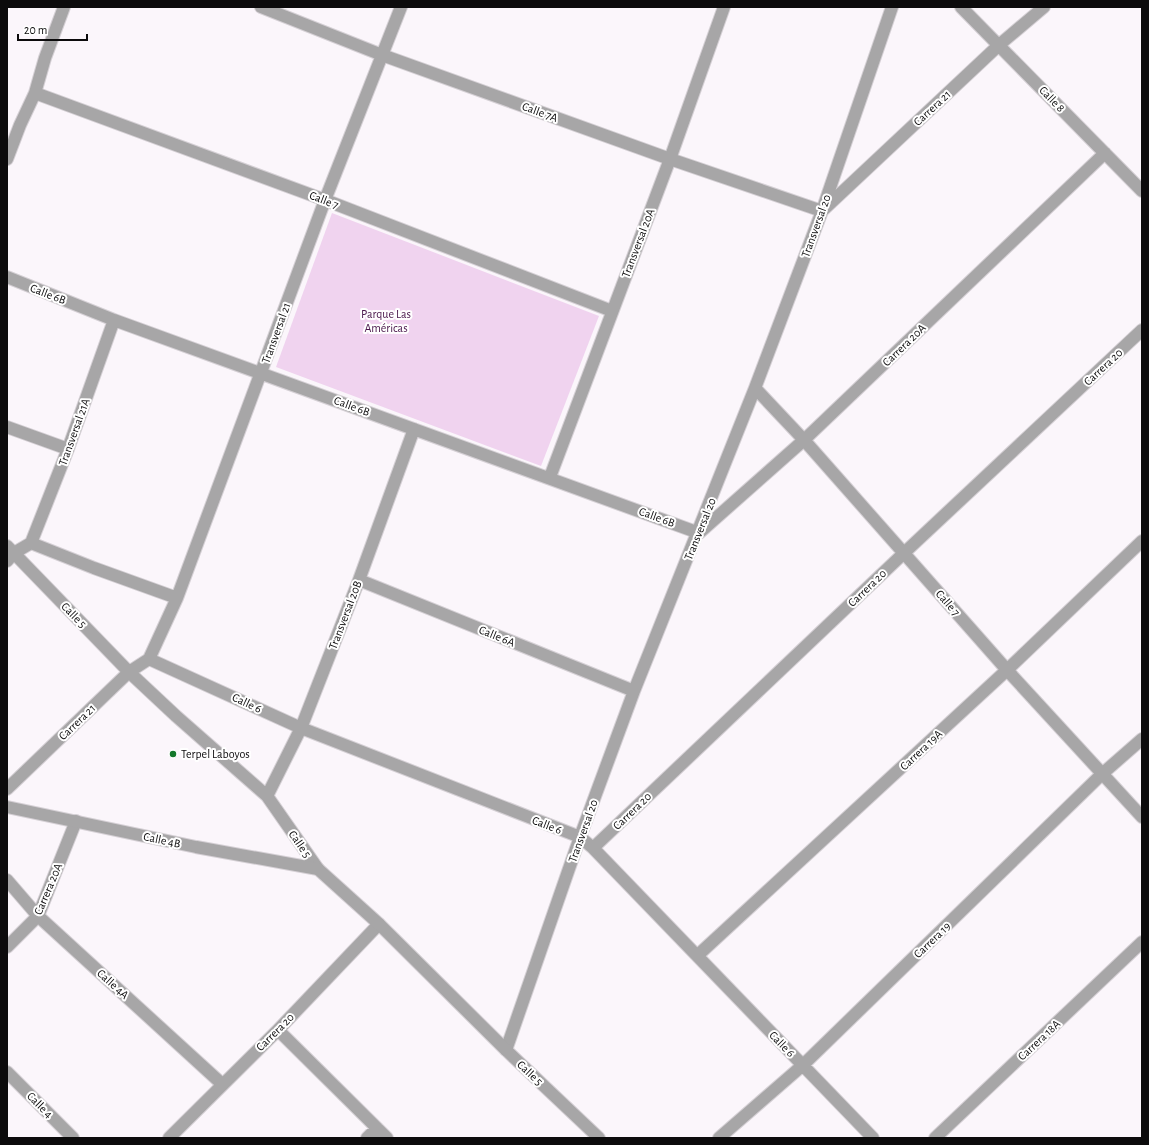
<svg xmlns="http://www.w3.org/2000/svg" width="1149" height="1145" font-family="'Alegreya Sans',sans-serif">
  <rect width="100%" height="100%" fill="#fbf6fb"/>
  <path fill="#f0d3ef" d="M332,213L599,316L541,466L276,367Z"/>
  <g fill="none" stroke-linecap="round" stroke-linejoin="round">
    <g stroke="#d5d0d5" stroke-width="14">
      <path id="minor" d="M261,7L382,55L670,159L822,211L999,45L1044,7
        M961,7L1142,191
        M35,93L325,200L612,311
        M7,159L20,125L35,93L45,58L64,7
        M7,277L114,320L699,533L804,440L1105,153
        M755,388L804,440L1007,670L1142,817
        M7,427L68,449
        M550,477L670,159L724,7
        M31,543L68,449L114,320
        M31,543L94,568L177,598
        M7,546L129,672L176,716L267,796L318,869
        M7,561L14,553L31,543
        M359,580L634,691
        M149,659L301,728L580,837L593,848L873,1138
        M149,659L177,598L325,200L401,7
        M7,789L129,672L149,659
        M267,796L301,728L359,580L414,429
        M593,848L904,553L1142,330
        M7,880L38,916L222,1084
        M7,947L38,916L76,821
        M698,955L1007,670L1142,541
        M278,1030L387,1138
        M506,1050L580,837L634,691L755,388L822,211L892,7
        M7,1072L73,1138
        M169,1138L278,1030L379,924
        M367,1138L377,1128
        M719,1138L803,1065L1102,774L1142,739
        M935,1138L1142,942"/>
    </g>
    <g stroke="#d5d0d5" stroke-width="14">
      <path id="tertiary" d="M7,807L196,847L318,869L379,924L506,1050L599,1138"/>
    </g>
    <use href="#minor" stroke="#a7a6a7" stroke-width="12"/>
    <use href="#tertiary" stroke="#a7a6a7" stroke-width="12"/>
  </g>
  <circle fill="#13782a" stroke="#fff" stroke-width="1.5" cx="173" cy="754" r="4"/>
  <g text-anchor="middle" stroke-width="4" stroke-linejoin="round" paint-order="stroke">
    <g font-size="12" fill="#0c0b0c" stroke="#fff">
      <text transform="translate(1052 99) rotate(46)" y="4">Calle 8</text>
      <text transform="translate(932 108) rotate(-43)" y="4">Carrera 21</text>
      <text transform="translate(540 112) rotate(20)" y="4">Calle 7A</text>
      <text transform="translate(324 200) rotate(21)" y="4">Calle 7</text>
      <text transform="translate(816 226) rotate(-70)" y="4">Transversal 20</text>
      <text transform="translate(638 243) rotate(-69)" y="4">Transversal 20A</text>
      <text transform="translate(48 294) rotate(21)" y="4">Calle 6B</text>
      <text transform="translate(276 333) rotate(-70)" y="4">Transversal 21</text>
      <text transform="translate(904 345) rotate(-44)" y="4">Carrera 20A</text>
      <text transform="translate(1103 367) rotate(-43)" y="4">Carrera 20</text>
      <text transform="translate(352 406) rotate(20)" y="4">Calle 6B</text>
      <text transform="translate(74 432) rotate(-70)" y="4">Transversal 21A</text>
      <text transform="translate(657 517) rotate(20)" y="4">Calle 6B</text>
      <text transform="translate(700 529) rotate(-68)" y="4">Transversal 20</text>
      <text transform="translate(867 588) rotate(-44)" y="4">Carrera 20</text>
      <text transform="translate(948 603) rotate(49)" y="4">Calle 7</text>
      <text transform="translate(74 615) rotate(46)" y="4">Calle 5</text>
      <text transform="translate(345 615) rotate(-69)" y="4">Transversal 20B</text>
      <text transform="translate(497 636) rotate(22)" y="4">Calle 6A</text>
      <text transform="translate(247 703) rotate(25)" y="4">Calle 6</text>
      <text transform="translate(77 722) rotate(-44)" y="4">Carrera 21</text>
      <text transform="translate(921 750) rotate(-43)" y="4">Carrera 19A</text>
      <text transform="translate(632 811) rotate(-44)" y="4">Carrera 20</text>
      <text transform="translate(547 825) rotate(21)" y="4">Calle 6</text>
      <text transform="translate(583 831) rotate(-70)" y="4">Transversal 20</text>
      <text transform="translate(162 840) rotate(12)" y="4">Calle 4B</text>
      <text transform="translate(300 844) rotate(55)" y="4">Calle 5</text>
      <text transform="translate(48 889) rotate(-67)" y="4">Carrera 20A</text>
      <text transform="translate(932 940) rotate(-44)" y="4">Carrera 19</text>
      <text transform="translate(113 984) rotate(42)" y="4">Calle 4A</text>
      <text transform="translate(275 1032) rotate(-45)" y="4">Carrera 20</text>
      <text transform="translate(1039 1040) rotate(-43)" y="4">Carrera 18A</text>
      <text transform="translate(782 1044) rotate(46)" y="4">Calle 6</text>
      <text transform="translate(530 1073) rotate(43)" y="4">Calle 5</text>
      <text transform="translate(40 1105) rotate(45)" y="4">Calle 4</text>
    </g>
    <g font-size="12" fill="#49164b" stroke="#fff">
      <text x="386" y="318">Parque Las<tspan x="386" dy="14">Américas</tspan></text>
    </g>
    <g font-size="12" fill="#0c0b0c" stroke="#fff" text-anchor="start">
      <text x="181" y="758">Terpel Laboyos</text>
    </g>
  </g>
  <rect width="1149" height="1145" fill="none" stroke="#0c0b0c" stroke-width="16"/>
  <path d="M18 34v6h69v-6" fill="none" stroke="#0c0b0c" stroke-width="2"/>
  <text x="24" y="34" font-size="12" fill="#0c0b0c" stroke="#ffffff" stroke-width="3" paint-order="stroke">20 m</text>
</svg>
